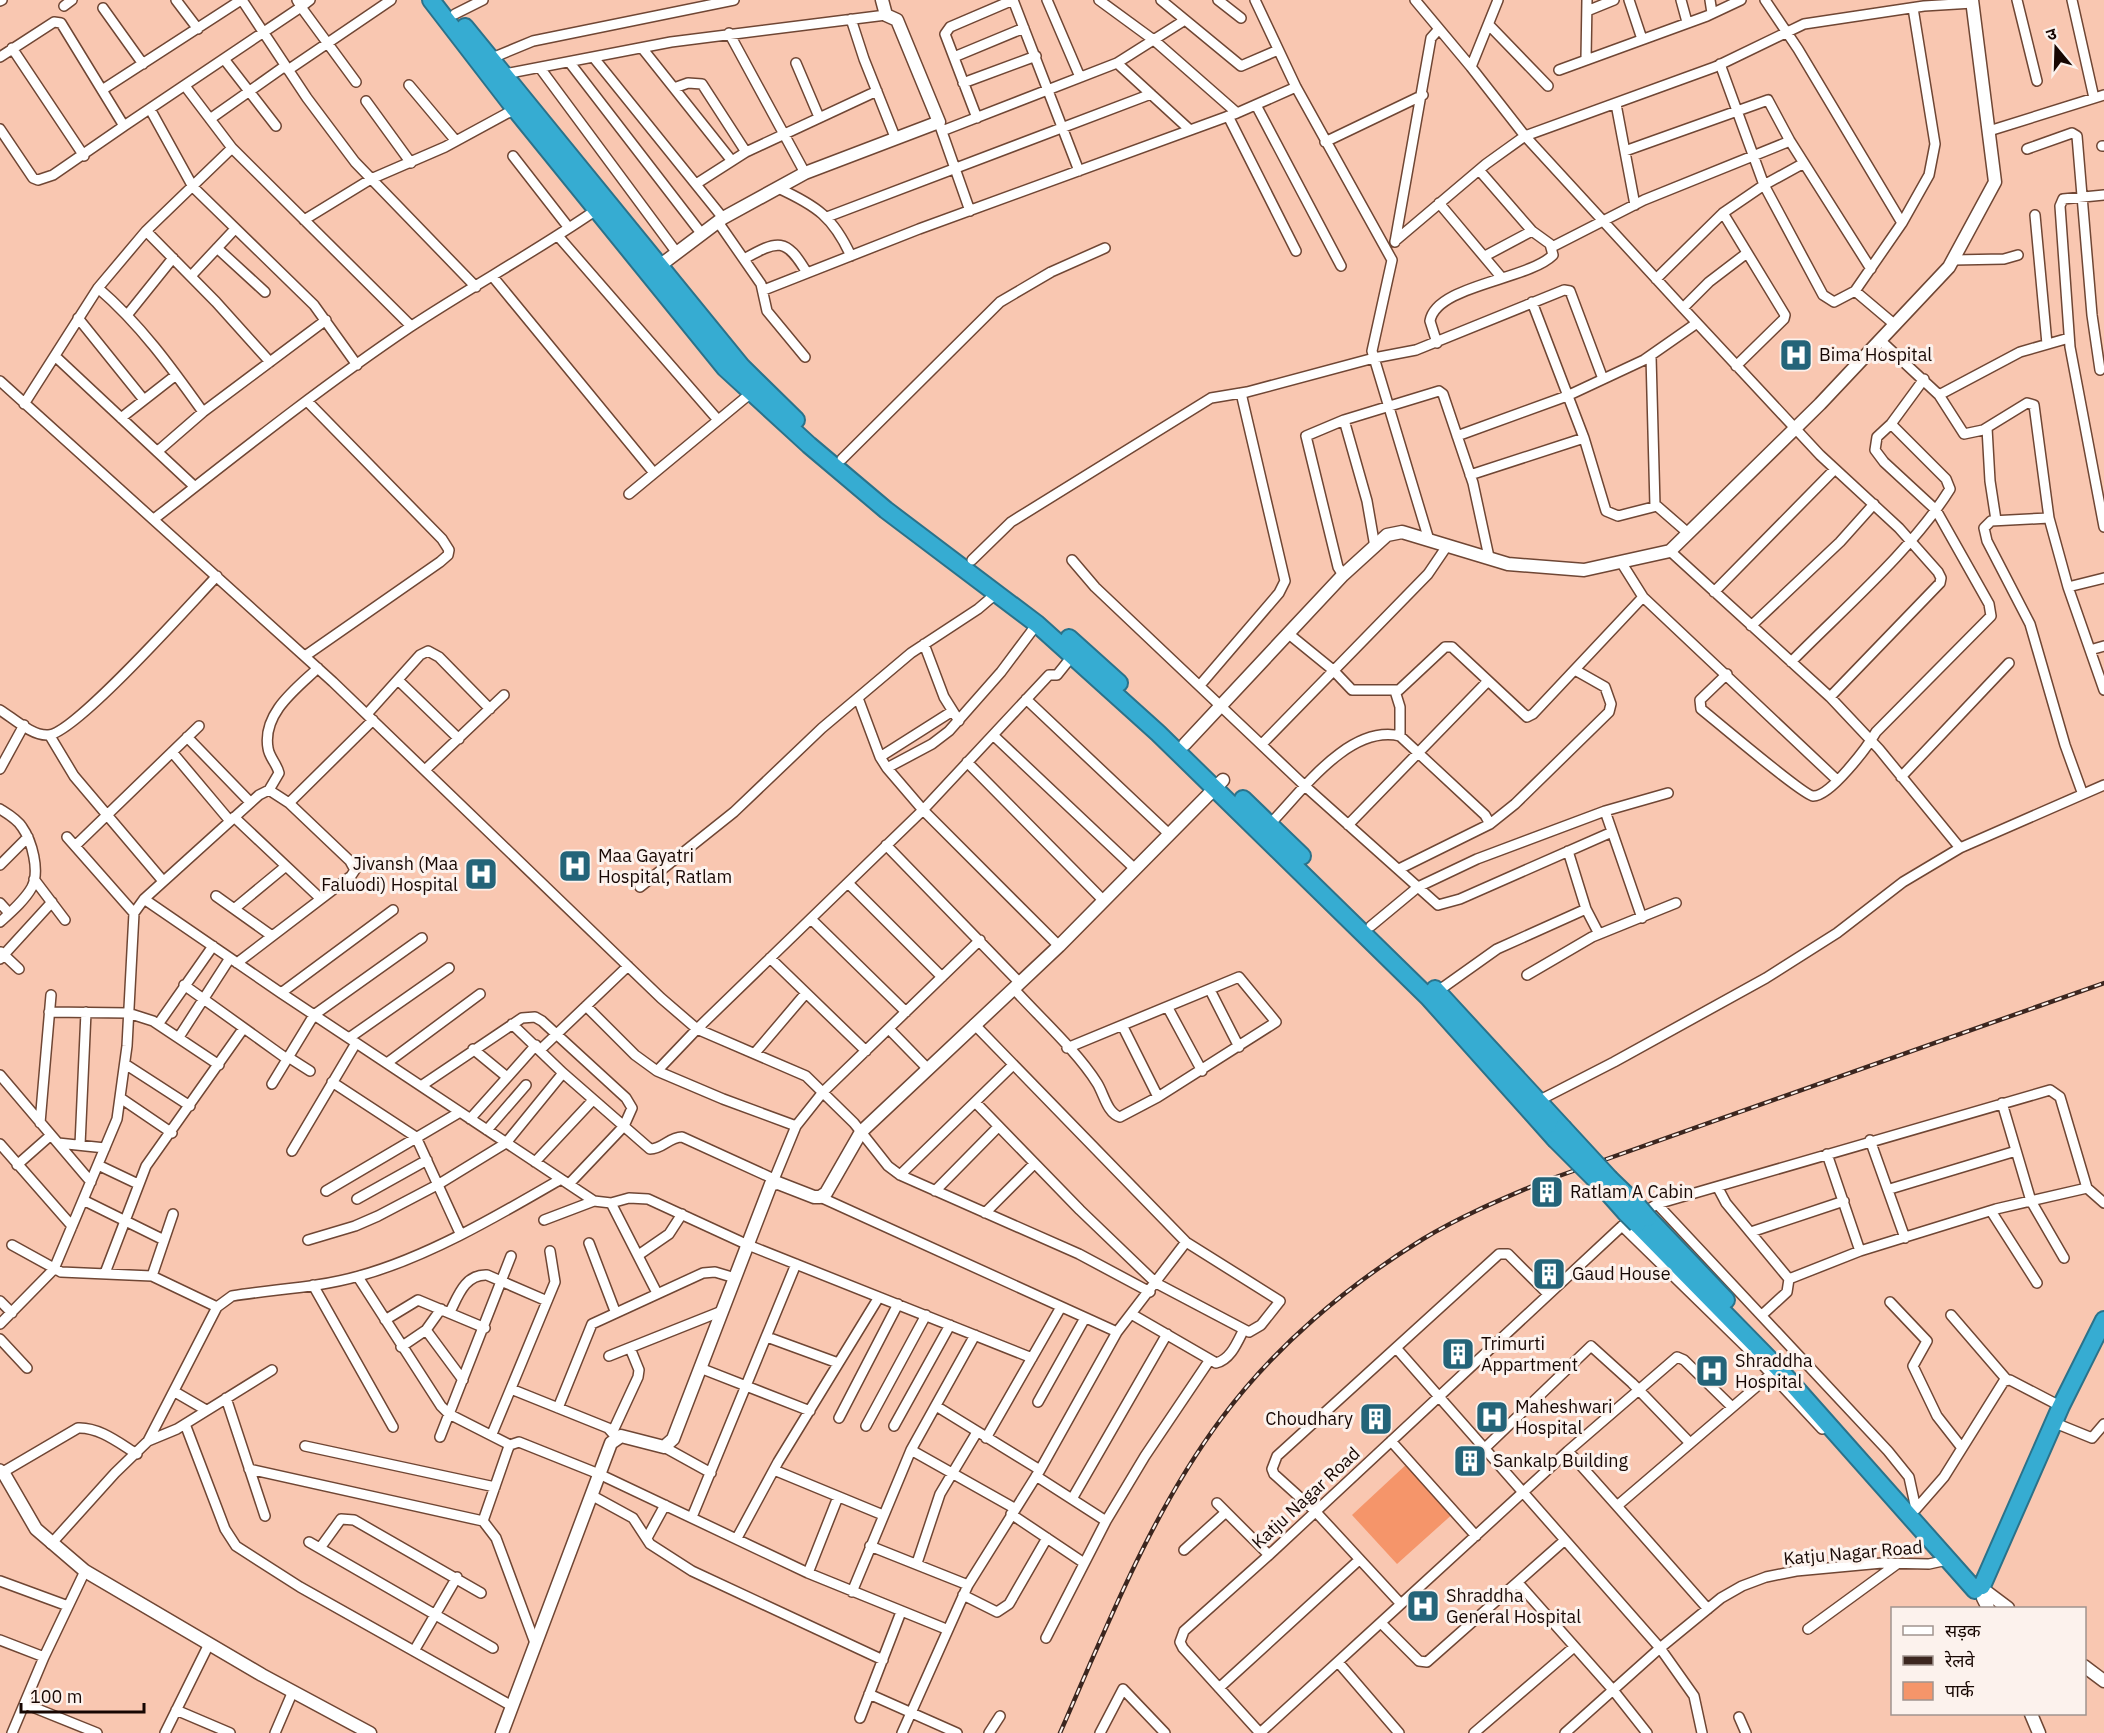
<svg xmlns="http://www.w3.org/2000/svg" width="2104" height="1733" font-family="'IBM Plex Sans','Noto Sans Devanagari',sans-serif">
  <rect width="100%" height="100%" fill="#f9c7b1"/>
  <path fill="#f5956a" d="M1409,1462L1456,1511L1397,1564L1352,1515Z"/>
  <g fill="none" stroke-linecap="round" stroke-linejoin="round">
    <g stroke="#6f4634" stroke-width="12">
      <path id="street" d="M176,0L198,29
        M242,0L307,98L355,162L476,287
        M297,0L301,7L310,0
        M1013,0L1079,171
        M1047,0L1080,77
        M1099,0L1155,41L1237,113
        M1161,0L1241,66L1278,50
        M1218,0L1241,18
        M1255,0L1296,87L1392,260L1372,351L1429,540
        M1415,0L1471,67L1498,0
        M1629,0L1642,39
        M1681,0L1687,22
        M1710,0L1712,13
        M1765,0L1798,49L1902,223
        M2017,0L2037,81
        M2072,0L2094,98
        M0,1L2,0
        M64,6L72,0
        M103,8L143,64
        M1587,11L1614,0
        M455,14L483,0
        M851,19L864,59L895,137
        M1489,25L1548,86
        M729,33L805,173
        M12,48L84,156
        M642,48L732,161
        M0,57L54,22L61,23L124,126L301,7L356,82
        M954,57L1024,28
        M492,58L533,41L734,0
        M594,58L723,218
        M224,59L276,126
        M1586,59L1587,0
        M570,63L701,233
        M796,63L819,117
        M1117,63L1185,20
        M1720,64L1764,185L1823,295L1834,302L1855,291L1902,223L1929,175L1935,144L1913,8
        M1471,67L1525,136L1683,308L1820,455L1899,528L1938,572L1941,578L1940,583L1830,697
        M540,68L677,253
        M288,70L391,0
        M1559,70L1707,16L1741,0
        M505,74L671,42L886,15
        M963,83L1036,56
        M409,85L456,141
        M185,86L232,148L411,326
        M674,88L688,83L702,84L746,152
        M102,90L241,0
        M366,101L411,163
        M1616,104L1635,205
        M1256,105L1341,266
        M150,109L193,187L314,305L357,365
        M1228,116L1296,251
        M977,118L945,34L950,27L1013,0
        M210,119L285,66
        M940,126L970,211
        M0,129L33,178L38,180L53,175L124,126
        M942,131L1117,63L1190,130
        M1989,131L2104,95
        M1325,142L1423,95
        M2102,146H2104
        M2027,149L2072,133L2077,136L2092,315L2100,370
        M1625,151L1768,100L1790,141L1871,269
        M513,156L569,228
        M696,184L746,152L877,91
        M778,188C817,206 833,217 851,256
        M2104,195L2063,199L2060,206L2070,347L2104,527
        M1439,203L1502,278
        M1723,213L1785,315L1784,319L1736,366
        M2035,215L2047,344
        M827,217L1151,94
        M304,220L371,179L445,147L515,109
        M718,222L761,284L767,311L805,357
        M146,231L216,302L270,362
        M558,236L718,420
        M1395,241L1486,164L1525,136L1715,67L1804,24L1924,6L1973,3
        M1395,242L1431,38L1439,29
        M1552,247L1644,200L1790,141
        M217,248L265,292
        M1485,256L1532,231
        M744,259C778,240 786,237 807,273
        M1953,260L2004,259L2018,255
        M191,276L234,230
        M493,277L654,473
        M1656,279L1723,213L1764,185L1804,163
        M98,288C140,324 171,367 203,412
        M764,290L919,229L1237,113L1296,87
        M1855,291L1894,324
        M1532,302L1584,438L1606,511L1618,516L1657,506L1688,533
        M1683,308L1709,282L1747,253
        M128,314L173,258
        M78,318L144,400
        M1880,340L1939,395L1964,434L1983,430L2027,403L2034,405L2049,518L2068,587
        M1437,343L1430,321C1436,285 1528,280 1553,255L1550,244L1532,231L1479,170
        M1651,356L1655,506
        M56,357L195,487
        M0,381L333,682L661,998L697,1029L806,1076L854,1123L888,1166L900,1175L1079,1254L1150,1292
        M1939,395L2020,352L2069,338
        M24,404L98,288L146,231L232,148
        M121,418L176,375
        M1344,420L1367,501L1375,547
        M1987,428L1990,481L1996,520
        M1457,436L1567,396L1644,360L1697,323
        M158,451L203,412L326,320
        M842,459L1000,302L1051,272L1105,248
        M1470,475L1584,438
        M629,494L751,393
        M2049,518L1991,521L1984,528L1987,541L2030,624L2065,745L2082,792
        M154,519C237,454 321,387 410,327C472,286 537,251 599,208
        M972,560L1011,522L1211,398L1247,392L1374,358L1416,350L1564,290L1570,291L1603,379
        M1072,560L1095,587L1306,787L1438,905L1460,899L1612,832
        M1621,562L1643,597L1837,780
        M1343,575L1338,567L1306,436L1344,420L1439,391L1443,394L1473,483L1489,557
        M2104,578L2068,587L2104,690
        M1714,592L1835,469
        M1751,626L1840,542L1874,504
        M1290,635L1333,670L1352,690H1399L1445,647H1452L1527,717L1533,714L1643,597
        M924,644L944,697L959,721
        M2090,650L2104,646
        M305,656L440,562L448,555L449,550L442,539L307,401
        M1791,662C1842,610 1912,550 1950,489L1946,479L1891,424
        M1727,674L1700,700L1701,709C1716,721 1803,795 1813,796C1830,797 1868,746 1876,732L1991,616L1989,604L1936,510L1884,462L1875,450L1877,437L1891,424L1924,379
        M398,680L459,739
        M1201,684L1279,593L1285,581L1241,393
        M1395,691L1400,707V736
        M858,698L880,757L887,768L923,810L1059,946
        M1026,699L1169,834
        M0,710C13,718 32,736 48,735C74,735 192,602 217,576
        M367,714L420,655L428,651L439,657L490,709
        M993,735L1134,868
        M50,736L74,776L163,881
        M187,737L250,802
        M1262,744L1428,574L1447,546
        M172,752L230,821
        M880,757L951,712
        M967,762L1103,900
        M887,768L932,744L949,731L1001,672L1037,624
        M0,769L24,725
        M425,770L504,695
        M1901,777L2009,663
        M269,790L279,773C277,764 269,757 268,748C262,713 297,688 318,668
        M289,803L373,720
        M0,809C8,814 17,819 22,827C32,841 40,871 32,887C25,900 11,912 0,922
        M1605,811L1642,918
        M234,817L321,899
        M1270,824C1302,791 1349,724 1400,736L1485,815L1490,824
        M1348,825L1488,681
        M67,837L134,913
        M886,845L1019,982
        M75,846L199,726
        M1960,848L2104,785
        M1568,851L1586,909L1599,934
        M0,865L28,837
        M1399,869L1490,824L1515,804L1609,712L1611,704L1605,687L1575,670
        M34,879L65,920
        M848,883L942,977
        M640,887L734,812L822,728L911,653L978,609L998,592
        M216,896L272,936
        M144,899L281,993L594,1201L611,1203L629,1198L648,1199L748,1245L1032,1358
        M0,903L9,913
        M234,909L286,866
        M811,919L906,1012
        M1371,926L1418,887L1477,859L1605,811L1668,793
        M1,952L19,969
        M770,958L866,1051
        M0,959L52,902
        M1527,975L1592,937L1676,903
        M184,985L287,1059
        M1013,988C1040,1018 1076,1050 1097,1083C1104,1094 1107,1113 1120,1117L1158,1097L1276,1022L1239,977L1067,1048
        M1210,990L1239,1047
        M1438,991L1497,949L1586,909
        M281,993L393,910
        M586,1006L635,1055L657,1071L723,1099L796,1126
        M1168,1008L1202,1071
        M49,1012L128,1013L153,1021L219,1065
        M159,1023L213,946
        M512,1024L563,1073L650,1149C663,1149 669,1137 682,1137L774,1179
        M974,1024L1186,1242L1280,1301L1261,1325L1249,1332L1156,1283L1080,1210L976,1103
        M1123,1027L1158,1097
        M889,1029L928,1069
        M179,1037L230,958
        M349,1038L449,968
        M473,1049L507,1077
        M540,1050L628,966
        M755,1053L806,993
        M288,1057L310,1071
        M387,1063L480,994
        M125,1064L190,1106
        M657,1071L697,1029L923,810L1049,675H1057L1073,655
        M0,1075L91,1182
        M332,1082L416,1137L460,1233
        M272,1084L314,1015L422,938
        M421,1086L522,1018L535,1017L542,1021L626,1098L632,1108L624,1126L569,1184
        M122,1099L172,1133
        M1538,1101L1614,1062L1766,978L1837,933L1903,882L1960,848L1879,749L1830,697L1670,551
        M2002,1103L2031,1201L2064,1258
        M470,1119L536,1045
        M40,1123L51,995
        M487,1130L526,1085
        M1870,1140L1905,1238
        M58,1143L105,1148
        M0,1144L72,1226
        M80,1145L86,1012
        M292,1151L356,1043
        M1827,1154L1860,1251L1996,1209L2087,1188
        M535,1162L593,1100
        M17,1165L51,1135
        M98,1165L138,1184
        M900,1175L1013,1065
        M773,1182L796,1126L823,1092L980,940
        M1718,1188L1726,1203L1789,1279L1787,1292L1762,1315
        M1890,1189L2016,1151
        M326,1191L460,1112
        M935,1191L998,1127
        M820,1197L1117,1332
        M357,1199L427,1160
        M83,1200L164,1240
        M611,1203L657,1293
        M1657,1204L1888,1451L1909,1477L1916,1509
        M1991,1211L2037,1283
        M985,1213L1034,1164
        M544,1220L594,1201
        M1622,1226L1745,1346L1822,1429
        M1751,1232L1844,1201
        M308,1240L355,1226L378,1216L439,1184L506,1143L563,1073
        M589,1243L615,1311
        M12,1245L61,1272L152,1276L217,1307
        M640,1254L669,1234L682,1214
        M105,1273L146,1166L243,1029
        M152,1276L173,1214
        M358,1277L441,1406L449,1414L510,1445
        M1789,1279L1860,1251
        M313,1285L393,1427
        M1548,1294L1508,1254H1499L1277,1456L1272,1469L1274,1474L1315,1511L1401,1604L1568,1451L1617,1506
        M0,1301L12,1313
        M1890,1302L1927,1341L1913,1366L1937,1416L1962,1448
        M450,1312C458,1296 465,1274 487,1275L547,1301
        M1133,1315L1216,1363C1230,1360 1237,1343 1243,1331
        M1951,1315L2007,1380
        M385,1320L418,1300L485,1328
        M0,1324L54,1269L117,1119L127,1046L134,913L144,899L259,795L269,790L289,803L350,861L355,870L351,876L237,963
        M426,1330L463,1380
        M767,1337L838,1363
        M0,1339L27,1368
        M401,1347L426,1330L441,1309
        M1397,1349L1660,1648L1694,1696L1702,1733
        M609,1356L722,1311
        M700,1368L810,1411
        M511,1389L608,1428L616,1437
        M175,1392L206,1410
        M226,1398L265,1516
        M1038,1402L1085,1318
        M936,1406L1040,1470
        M558,1408L592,1324L703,1273L715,1272L735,1278
        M839,1418L898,1304
        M185,1424L225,1529L236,1546L300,1587L510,1705
        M2060,1425L2092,1438L2104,1424
        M866,1426L926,1315
        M894,1426L950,1325
        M613,1431L638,1377L639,1370L630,1348
        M492,1434L555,1282L550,1251
        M440,1437L511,1256
        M986,1438L1061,1307
        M148,1441L177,1429L272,1370
        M1391,1441L1476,1536
        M305,1446L495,1487
        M664,1447L711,1473
        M1484,1449L1591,1346L1632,1383L1690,1443
        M911,1450L1014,1508
        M1568,1451L1677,1357L1684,1360L1732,1407
        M0,1469L3,1472L78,1428C99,1427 119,1443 137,1454
        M249,1469L483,1521L496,1538L535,1643
        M774,1470L883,1515
        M1036,1476L1106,1521
        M591,1495L633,1518L650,1544L692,1571L883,1660
        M1072,1499L1167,1334
        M1217,1503L1269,1555
        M1916,1509L1944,1477L2004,1381L2010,1380L2062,1407
        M1011,1514L1084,1563
        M692,1517L796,1264
        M483,1521L508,1449L510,1445L519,1442L599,1474L808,1573L946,1629
        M647,1538L665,1505
        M737,1538L778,1462L879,1297
        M309,1542L493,1648
        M51,1544L115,1473L148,1441L217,1307L232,1296C274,1289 317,1288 359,1276C428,1257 499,1215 561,1179
        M870,1546L968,1585
        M320,1548L341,1519L354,1520L481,1593
        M1184,1550L1226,1512
        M917,1563L940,1494L977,1432
        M808,1573L838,1497
        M0,1581L68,1606
        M1519,1584L1613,1690L1647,1733
        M852,1592L911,1450L975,1335
        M963,1595L997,1612L1009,1604L1047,1538
        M1708,1609L1617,1506L1770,1375
        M1381,1623L1419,1661L1427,1662L1565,1540
        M1808,1629L1897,1564
        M1046,1638L1106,1521L1145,1456L1209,1361
        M0,1640L44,1657
        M414,1651L457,1577
        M1338,1662L1399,1733
        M1219,1688L1359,1560
        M869,1694L957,1733
        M25,1704L97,1733
        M176,1710L230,1733
        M1739,1717L1746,1733
        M860,1718L901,1612
        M12,1733L44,1657L85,1571
        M165,1733L209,1644
        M275,1733L293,1691
        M902,1733L968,1585L1040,1470L1117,1332L1186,1242
        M989,1733L1000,1716
        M1100,1733L1123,1689L1165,1733
        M1260,1733L1183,1648L1180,1642L1184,1631L1269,1555L1622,1226L1657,1204L2050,1090L2060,1097L2087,1188L2104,1203
        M1260,1733L1401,1604
        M1474,1733L1574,1647
        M1565,1733L1660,1648L1721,1598L1742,1586L1766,1577L1796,1571L1882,1563L1929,1564L1947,1560"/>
    </g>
    <g stroke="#6f4634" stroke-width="15">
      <path id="secondary" d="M654,270L723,218L805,173L939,122L897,20L886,15L882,0
        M1185,744L1343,575L1387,535L1402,532L1508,564L1584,570L1670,551L1820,404L1949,267L1995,182L1972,0
        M0,1472H3L36,1529L85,1571L262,1675L370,1733
        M1988,1593L2008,1608
        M1983,1598L1988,1608
        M2084,1666L2104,1681
        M2031,1714L2039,1733
        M502,1733L611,1443L621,1436L664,1447L673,1439L771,1184L778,1183L814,1197H820L826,1193L861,1132L1059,946L1223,780"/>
    </g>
    <g stroke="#2b728a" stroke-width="20">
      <path id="highway" d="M431,0L515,109L725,368L809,445L886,510L1037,624L1158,733L1428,997L1555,1139
        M465,27L742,367L796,420
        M1069,638L1119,683
        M1243,799L1302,856
        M1435,989L1563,1128
        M1610,1179L1637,1205
        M1602,1186L1626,1213
        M1648,1218L1726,1300
        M1637,1224L1778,1368L1975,1590
        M1982,1586L2061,1406L2104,1320"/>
    </g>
    <use href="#street" stroke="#fff" stroke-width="9"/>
    <use href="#secondary" stroke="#fff" stroke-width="12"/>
    <use href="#highway" stroke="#36acd2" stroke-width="16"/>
    <g stroke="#3c261f" stroke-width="4.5">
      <path id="rail" d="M1060,1733C1107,1626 1151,1513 1221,1419C1274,1347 1348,1285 1423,1239C1461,1216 1502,1199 1542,1182L2104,983"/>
    </g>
    <use href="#rail" stroke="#fcf2ed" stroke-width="2" stroke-dasharray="7" stroke-linecap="butt"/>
    <g stroke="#2b728a" stroke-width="20" stroke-linecap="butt">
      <path id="highway-bridge" d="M1563,1128L1610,1179
        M1555,1139L1602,1186
        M1637,1205L1648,1218
        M1626,1213L1637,1224"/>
    </g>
    <use href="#highway-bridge" stroke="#36acd2" stroke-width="16"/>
  </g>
  <defs>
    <g id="hospital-square" transform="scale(1.725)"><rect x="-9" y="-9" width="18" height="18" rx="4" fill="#246479" stroke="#fcf2ed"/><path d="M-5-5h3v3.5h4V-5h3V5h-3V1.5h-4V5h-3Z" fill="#fff"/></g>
    <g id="building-square" transform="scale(1.725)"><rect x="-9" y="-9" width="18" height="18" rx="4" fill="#246479" stroke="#fcf2ed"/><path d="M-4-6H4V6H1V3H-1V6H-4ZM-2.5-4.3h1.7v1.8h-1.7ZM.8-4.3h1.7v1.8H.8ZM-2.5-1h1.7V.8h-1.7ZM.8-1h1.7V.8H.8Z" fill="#fff"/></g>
  </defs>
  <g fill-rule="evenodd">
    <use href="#hospital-square" x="1796" y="355"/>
    <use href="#hospital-square" x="575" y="866"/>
    <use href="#hospital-square" x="481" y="874"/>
    <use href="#building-square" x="1547" y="1192"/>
    <use href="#building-square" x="1549" y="1274"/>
    <use href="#building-square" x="1458" y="1354"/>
    <use href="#hospital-square" x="1712" y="1371"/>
    <use href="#hospital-square" x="1492" y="1417"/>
    <use href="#building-square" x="1376" y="1419"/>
    <use href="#building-square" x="1470" y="1461"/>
    <use href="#hospital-square" x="1423" y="1606"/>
  </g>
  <g text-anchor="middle" stroke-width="6" stroke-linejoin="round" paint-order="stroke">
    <g font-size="18" fill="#170703" stroke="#fcf2ed" text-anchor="start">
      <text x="1819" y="361">Bima Hospital</text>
      <text x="598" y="862">Maa Gayatri<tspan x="598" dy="21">Hospital, Ratlam</tspan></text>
      <text x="458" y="870" text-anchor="end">Jivansh (Maa<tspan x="458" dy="21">Faluodi) Hospital</tspan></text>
      <text x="1570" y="1198">Ratlam A Cabin</text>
      <text x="1572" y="1280">Gaud House</text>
      <text x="1481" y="1350">Trimurti<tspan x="1481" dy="21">Appartment</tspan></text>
      <text x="1735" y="1367">Shraddha<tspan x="1735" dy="21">Hospital</tspan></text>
      <text x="1515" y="1413">Maheshwari<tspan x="1515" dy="21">Hospital</tspan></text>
      <text x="1353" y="1425" text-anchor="end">Choudhary</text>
      <text x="1493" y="1467">Sankalp Building</text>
      <text x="1446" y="1602">Shraddha<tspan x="1446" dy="21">General Hospital</tspan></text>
    </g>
    <g font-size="18" fill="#170703" stroke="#fcf2ed">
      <text transform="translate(1306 1498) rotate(-43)" y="6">Katju Nagar Road</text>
      <text transform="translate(1853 1553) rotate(-5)" y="6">Katju Nagar Road</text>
    </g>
  </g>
  <rect x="1891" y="1607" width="195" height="108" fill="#fcf2ed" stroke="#a0948f" stroke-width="1.5"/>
  <rect x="1903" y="1626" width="30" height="9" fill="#ffffff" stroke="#a0948f" stroke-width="1.5"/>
  <text x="1945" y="1637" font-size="18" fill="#170703">सड़क</text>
  <rect x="1903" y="1656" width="30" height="9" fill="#3c261f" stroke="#a0948f" stroke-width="1.5"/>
  <text x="1945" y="1667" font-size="18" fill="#170703">रेलवे</text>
  <rect x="1903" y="1682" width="30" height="18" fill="#f5956a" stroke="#a0948f" stroke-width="1.5"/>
  <text x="1945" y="1697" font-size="18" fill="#170703">पार्क</text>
  <g transform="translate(2056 48) rotate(341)" stroke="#fcf2ed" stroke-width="4.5" paint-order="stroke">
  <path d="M0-4.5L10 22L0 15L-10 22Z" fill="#170703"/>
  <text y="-9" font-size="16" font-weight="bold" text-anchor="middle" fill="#170703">उ</text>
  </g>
  <path d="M21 1703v9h123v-9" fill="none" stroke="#170703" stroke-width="3"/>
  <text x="30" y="1703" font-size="18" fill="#170703" stroke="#fcf2ed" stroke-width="4.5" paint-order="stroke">100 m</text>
</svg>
